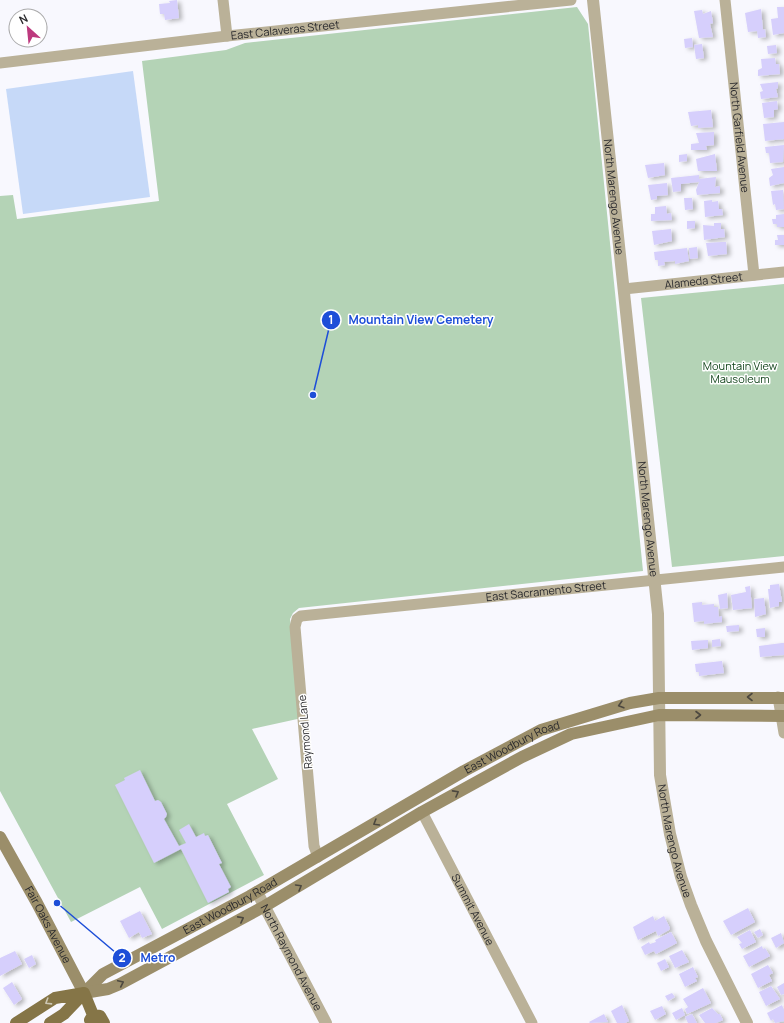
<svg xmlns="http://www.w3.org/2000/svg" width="784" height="1023" font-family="Manrope,sans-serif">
  <defs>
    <filter id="shadow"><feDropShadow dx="3.5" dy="2" stdDeviation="2" flood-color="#0004"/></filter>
  </defs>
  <rect width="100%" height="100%" fill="#f8f8fe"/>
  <path fill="#b4d3b6" d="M577,7L588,24L643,571L299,608L293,613L290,619L302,718L252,729L278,779L227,804L264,875L162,929L140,887L71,922L0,791V196L13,195L17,219L159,201L142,61L226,50L245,43Z
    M784,284V556L672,567L641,298Z"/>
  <path fill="#c6d9f8" d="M133,71L150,197L23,214L6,89Z"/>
  <path fill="#d6cffc" filter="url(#shadow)" d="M177,0L179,18L165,20L164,14H160L159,4L170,3L169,1Z
    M777,7H784V33L773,35L771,19L778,18Z
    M761,9L763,30L765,29L766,37L758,38L757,31L748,32L745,13Z
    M702,10L703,14L711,11L713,23L710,24L713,37L699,38L694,11Z
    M692,38L693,47L685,48L684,39Z
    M702,44L704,58L696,59L694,45Z
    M776,45L777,53L768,54L767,46Z
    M775,58L776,64H779L780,74L758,76V70L762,68L761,59Z
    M778,82V88L776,89L778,97L761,99L760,92L763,91L760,84Z
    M777,101L778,109L774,110V117L764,118L762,103Z
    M711,110L713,127L698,128V125L691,126L688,112Z
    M784,122V139L765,141L763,124Z
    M714,132V145L706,146L707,150H691V144L699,143L696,133Z
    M784,145L783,162L770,163L769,153H766L765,147Z
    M687,154V161L679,162V155Z
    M715,154L717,171H698L696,159Z
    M664,163L665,175L648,178L645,165Z
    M784,167V183L770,186L769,178L773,175L771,169Z
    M699,175V179L716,177L715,187L720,186V193L697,195L696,190L699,182L681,184V191L673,192L671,178Z
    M667,183L668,195L657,196V199L651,200L648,185Z
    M783,190L784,209L776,210L775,204L773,205L771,191Z
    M684,198H692L693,209L685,210Z
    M712,200V202L718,201L719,209H722L723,215L705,217L704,201Z
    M666,206L667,214L671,213L672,220L651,221V214H655V207Z
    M784,214V227H777V224H773L772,219H776V215Z
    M687,221H695V228L687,229Z
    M714,223H721V229H724L725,237L704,240L703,225L714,226Z
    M671,229L672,241L654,245L652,231Z
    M777,235H784V245H775V240H778Z
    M722,242H726L727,254L708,256L706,243Z
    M697,247L698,258L690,259L689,248Z
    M687,248L689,261L675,264V261L664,262L665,265L658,266V260H655L654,252Z
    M779,584L782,602H779V606L770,608L768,589H770V585Z
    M750,586L752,608L733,610L731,595L746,592L745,587Z
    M727,593L728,608L720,609L718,595Z
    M764,598L766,614L755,617L754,599Z
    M702,602V605L714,604V607H718L719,617L722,616V622L704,624V621L694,622L692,603Z
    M739,625V631L727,632L726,626Z
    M765,628V637H757L756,629Z
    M720,639L721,646L712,647V640Z
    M708,640V648L692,650L691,641Z
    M782,643H784V655L760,657L759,646Z
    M722,661L724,673L699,676V672H696L695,664Z
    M140,770L155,801L158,800L161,802L167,814L166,817L164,819L179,846L186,843L179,830L189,824L196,837L204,833L205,836L208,835L222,863L219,864L231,887L228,889L229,892L208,903L181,849L154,863L115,785L125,780L124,778Z
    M748,908L755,922L731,935L723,921Z
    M140,911L152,934L142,938L139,932L129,938L120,921Z
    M653,916L655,921L664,916L670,928L669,930L658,936L656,931L638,940L633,927Z
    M760,929L763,935L758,938L754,932Z
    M750,930L756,942L742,949L739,944L742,943L737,937Z
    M671,932L677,943L656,954L654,951L645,955L641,947L649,942L650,944L656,942L655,940Z
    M781,933L784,943L776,948L771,938Z
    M762,946L763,949L765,948L770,956L749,967L743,956Z
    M682,950L689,962L675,968L669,956Z
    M15,951L22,964L0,976V958Z
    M32,955L36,964L29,968L24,959Z
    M665,959L669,967L661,971L657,963Z
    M768,965L773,973L769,975L772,981L758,988L751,974Z
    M693,967L698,977L695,978L697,981L685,987L679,974Z
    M12,982L22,999L14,1005L3,988Z
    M784,983V994L781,995L777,987Z
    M771,986L780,999L766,1006L759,992Z
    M703,988L711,1003L687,1014L685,1009L688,1007L683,999Z
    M672,993L675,997L668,1001L665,996Z
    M622,1005L629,1021L625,1023H617L611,1011Z
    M782,1005L784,1010V1021L775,1023L773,1019L771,1021L767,1013Z
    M662,1006L666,1014L655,1020L650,1011Z
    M682,1008L685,1015L676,1020L672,1013Z
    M712,1008L718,1014H720L723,1020L716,1023H705L699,1015Z
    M604,1014L608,1022L590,1023L589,1022Z
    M692,1014L697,1023H688L685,1017Z"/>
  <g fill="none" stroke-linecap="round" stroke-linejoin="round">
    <g stroke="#bab198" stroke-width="11">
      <path d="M223,0L227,36"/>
      <path id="s1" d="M725,0L754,275"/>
      <path id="s2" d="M0,63L227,36L571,0"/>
      <path id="s3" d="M624,289L784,272"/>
      <path d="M778,697L784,733"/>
      <path id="s4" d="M422,812L532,1023"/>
      <path id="s5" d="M318,857L314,846L295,627L297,619L301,616L784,567"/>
    </g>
    <g stroke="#bab198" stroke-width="12">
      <path id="s6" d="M593,0L658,614L660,775L670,834L681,877L691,905L706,941L747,1023"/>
      <path id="s7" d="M257,892L326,1023"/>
    </g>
    <g stroke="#9b8e6a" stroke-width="12">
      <path id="s8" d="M0,837L37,903L84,993"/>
      <path id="s9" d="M84,993L103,974L250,896L464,771L541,730L630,703L659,698H784"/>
      <path d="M84,993L108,989L120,984L265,906L422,812L522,757L571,734L659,715L784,716"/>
    </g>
    <path stroke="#857547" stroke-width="12" d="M84,993L93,1015L90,1020L92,1023
      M93,1015L100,1016L104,1023
      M16,1023L55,998L84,993
      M50,1023L64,1014L84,993"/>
  </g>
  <defs><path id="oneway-chevron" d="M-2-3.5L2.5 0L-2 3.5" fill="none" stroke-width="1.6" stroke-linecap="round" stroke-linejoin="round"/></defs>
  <g stroke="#4c483f">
    <use href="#oneway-chevron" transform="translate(750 697) rotate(-180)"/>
    <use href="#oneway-chevron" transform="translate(621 705) rotate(164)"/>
    <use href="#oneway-chevron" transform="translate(698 715)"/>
    <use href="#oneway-chevron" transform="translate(456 793) rotate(-29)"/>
    <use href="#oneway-chevron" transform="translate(376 823) rotate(149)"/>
    <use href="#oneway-chevron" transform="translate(299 887) rotate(-30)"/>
    <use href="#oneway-chevron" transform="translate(241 919) rotate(-28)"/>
    <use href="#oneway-chevron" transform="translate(121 983) rotate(-25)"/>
  </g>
  <use stroke="#cec8b5" href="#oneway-chevron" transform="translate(48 1002) rotate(148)"/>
  <g text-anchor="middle" stroke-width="3" stroke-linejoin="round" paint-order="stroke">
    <g font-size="11" fill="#2a2a2d" stroke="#fff">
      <text dy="4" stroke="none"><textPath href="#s2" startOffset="287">East Calaveras Street</textPath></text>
      <text dy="4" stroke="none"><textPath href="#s1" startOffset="138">North Garfield Avenue</textPath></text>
      <text dy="4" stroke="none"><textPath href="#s6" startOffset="198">North Marengo Avenue</textPath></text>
      <text dy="4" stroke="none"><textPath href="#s3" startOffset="80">Alameda Street</textPath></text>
      <text dy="4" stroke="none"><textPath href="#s6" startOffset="522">North Marengo Avenue</textPath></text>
      <text dy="4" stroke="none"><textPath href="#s5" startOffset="491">East Sacramento Street</textPath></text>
      <text transform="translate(305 732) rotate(-95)" y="4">Raymond Lane</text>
      <text dy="4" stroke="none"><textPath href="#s9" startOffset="495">East Woodbury Road</textPath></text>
      <text dy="4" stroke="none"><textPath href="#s6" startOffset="846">North Marengo Avenue</textPath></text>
      <text dy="4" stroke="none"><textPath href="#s9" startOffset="171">East Woodbury Road</textPath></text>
      <text dy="4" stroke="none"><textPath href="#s4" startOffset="110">Summit Avenue</textPath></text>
      <text dy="4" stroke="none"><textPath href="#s8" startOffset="100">Fair Oaks Avenue</textPath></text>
      <text dy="4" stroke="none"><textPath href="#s7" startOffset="74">North Raymond Avenue</textPath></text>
    </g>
    <g font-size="11" fill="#13451c" stroke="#fff">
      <text x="740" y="370">Mountain View<tspan x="740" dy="13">Mausoleum</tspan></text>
    </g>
  </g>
  <path fill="none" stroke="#1d4ed8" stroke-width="1.5" d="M313 395L331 320M57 903L122 958"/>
  <g fill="#1d4ed8" stroke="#fff" stroke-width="1.5">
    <circle cx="313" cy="395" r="4"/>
    <circle cx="57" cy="903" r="4"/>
    <circle cx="331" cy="320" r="10"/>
    <circle cx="122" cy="958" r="10"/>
  </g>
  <g font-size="12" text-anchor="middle" font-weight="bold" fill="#fff">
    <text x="331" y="324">1</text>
    <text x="122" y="962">2</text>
  </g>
  <g font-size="12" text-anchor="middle" font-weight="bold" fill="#1d4ed8" stroke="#fff" stroke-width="3" stroke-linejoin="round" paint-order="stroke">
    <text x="421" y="324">Mountain View Cemetery</text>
    <text x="158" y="962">Metro</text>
  </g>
  <g transform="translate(28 28) rotate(333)"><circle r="19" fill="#ffffff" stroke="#aaaaab"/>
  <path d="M0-3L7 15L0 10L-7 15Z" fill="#bd397e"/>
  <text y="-6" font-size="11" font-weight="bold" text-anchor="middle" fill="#2a2a2d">N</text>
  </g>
</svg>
